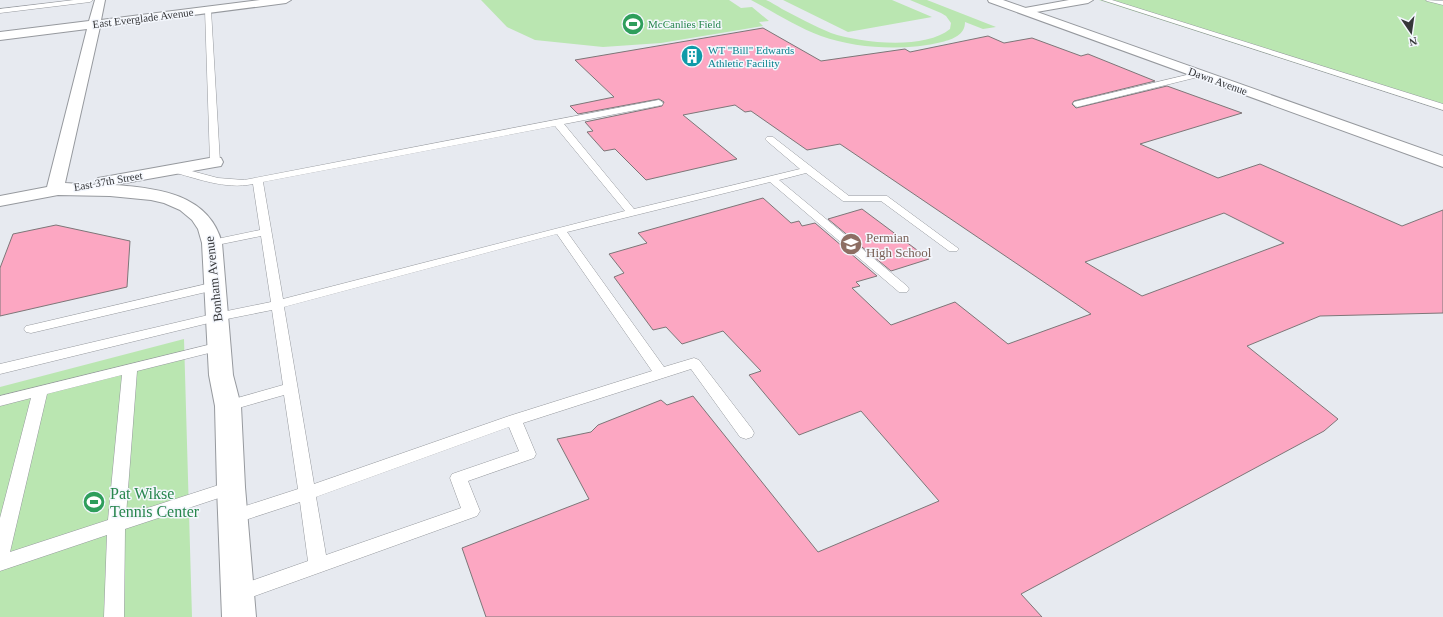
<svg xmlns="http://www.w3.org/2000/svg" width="1443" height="617" font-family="'Times New Roman',serif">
  <rect width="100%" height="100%" fill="#e7eaf0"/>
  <path fill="#bae6b1" d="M481,0H729L741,8L752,7L769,21L759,22L763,26L661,43L603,47L535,40L507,27Z
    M751,0C755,0 761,0 766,0C771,2 777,6 782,9C798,17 814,26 831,33C860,43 925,50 950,29L951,23L946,16L941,13L910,0H927L996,27L983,29L965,22C965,35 953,39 942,42C905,51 858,49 821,36C797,27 774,12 751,0Z
    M783,0H892L932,17L848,32Z
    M1099,0H1433L1443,2V110Z
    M184,339L192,617H0V387Z"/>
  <path fill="#fca7c2" stroke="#7d7678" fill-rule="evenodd" d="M763,28L821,61L905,49L910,52L988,36L1004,43L1032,38L1081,56L1088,54L1155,81L1074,101L1072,104L1076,108L1167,86L1242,113L1140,144L1218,178L1260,164L1402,226L1443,210V313L1320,316L1247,346L1338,419L1324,431L1021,594L1042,617H486L462,548L589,499L557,439L591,432L598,425L661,400L667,405L693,396L818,552L939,501L861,411L799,435L749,375L761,371L723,331L682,344L666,327L653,330L614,277L624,273L609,254L647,243L638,233L763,198L791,223L799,221L802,226L815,223L877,276L856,282L860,286L852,288L891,325L955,302L1008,344L1091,314L840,144L807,150L751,111L745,112L735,105L683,115L737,159L646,180L615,149L604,151L587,132L593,131L585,122L662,106L664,102L659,99L578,114L570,106L614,97L575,60ZM1224,213L1284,243L1142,296L1085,262Z
    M862,209L929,259L891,271L828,219Z
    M56,225L130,241L127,287L0,316V268L13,234Z"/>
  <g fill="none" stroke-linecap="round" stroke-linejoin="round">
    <g stroke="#96999e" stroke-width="1">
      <path id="service" d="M74,0H93L90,2L0,13V9Z
        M1102,0H1112L1443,104V110Z
        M1426,0L1443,1V5L1427,1Z
        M208,8L211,10L220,162L215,165L210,162L205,10Z
        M1199,72H1202V76L1077,107L1073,104L1074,102Z
        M659,100L663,103L662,105L564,124L634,209L800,169L767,141L765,139L767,137H773L849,196H887L959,249L957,251H949L881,201H843L806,173L779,180L907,286L909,289L907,292H899L770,182L567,232L664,367L694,358L699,360L752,429L754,433L752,437L746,439L740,437L691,369L523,423L536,454L534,458L468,481L480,511L477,516L238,602L231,600L228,594L231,588L308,561L300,502L233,524L227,522L224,517L227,512L298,489L284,395L228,411L223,410L220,406L223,402L283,385L272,310L217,321L0,374V364L217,313L271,302L261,236L212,246L208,245L206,243L208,241L212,240L260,230L253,184C225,190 196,178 169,171L168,169L169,167L173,166L218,178L244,180ZM555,126L625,211L283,299L263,182ZM557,234L652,371L509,416L314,484L284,307ZM509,427L519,451L452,474L450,478L461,508L326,555L316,497Z
        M215,282L219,283L221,286L219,289L31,333L26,332L24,329L26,326L31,325Z
        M220,342L225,343L227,346L225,349L137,371L126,515L231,481L237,482L239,487L237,492L125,529L124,617H104L107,535L0,571V518L31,398L0,406V396ZM122,375L108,520L10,552L47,394Z"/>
    </g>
    <g stroke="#96999e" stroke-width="2">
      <path id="minor" d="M95,0H105L101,20L260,0H291L286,3L100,27L65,183L97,185L95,182L98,178L104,177L215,157L221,158L223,162L221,166L215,167L114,185C158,188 209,194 222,243L233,375L241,406L245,487L256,617H222L217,487L215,406L209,375L202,243L198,229L192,220L180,210L164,203L151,200L110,196L58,195L0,206V196L47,187L87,29L0,40V32L89,21Z
        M1069,0H1093L1088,3L1025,14L1019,11L1025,8Z"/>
    </g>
    <g stroke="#96999e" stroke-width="2">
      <path id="tertiary" d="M988,0H1003L1443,156V167L989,2Z"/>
    </g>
    <use href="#service" fill="#fff" fill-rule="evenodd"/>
    <use href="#minor" fill="#fff" fill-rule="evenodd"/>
    <use href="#tertiary" fill="#fff" fill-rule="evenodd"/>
  </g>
  <defs>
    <g id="stadium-disc" transform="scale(1.15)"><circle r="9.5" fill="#2e9e5b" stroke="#f4f7fd"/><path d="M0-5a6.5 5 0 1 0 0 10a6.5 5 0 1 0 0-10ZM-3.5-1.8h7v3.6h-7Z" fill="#fff"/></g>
    <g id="building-disc" transform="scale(1.15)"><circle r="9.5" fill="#0f9aa8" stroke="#f4f7fd"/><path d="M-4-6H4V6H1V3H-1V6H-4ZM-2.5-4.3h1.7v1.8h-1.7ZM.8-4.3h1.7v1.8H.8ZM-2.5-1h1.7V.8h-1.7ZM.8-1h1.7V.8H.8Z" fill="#fff"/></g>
    <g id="school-disc" transform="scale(1.15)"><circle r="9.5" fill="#8d6e63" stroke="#f4f7fd"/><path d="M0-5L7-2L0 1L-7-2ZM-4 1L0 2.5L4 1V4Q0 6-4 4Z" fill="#fff"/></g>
  </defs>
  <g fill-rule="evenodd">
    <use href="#stadium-disc" x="633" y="24"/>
    <use href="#building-disc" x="692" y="56"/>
    <use href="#school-disc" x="851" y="244"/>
    <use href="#stadium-disc" x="94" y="502"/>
  </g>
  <g text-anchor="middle" stroke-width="3" stroke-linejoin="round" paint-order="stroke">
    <g font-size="11" fill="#353638" stroke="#f4f7fd">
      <text transform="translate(143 18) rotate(-7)" y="4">East Everglade Avenue</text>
      <text transform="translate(1218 81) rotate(20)" y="4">Dawn Avenue</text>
      <text transform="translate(108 181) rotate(-10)" y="4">East 37th Street</text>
    </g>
    <g font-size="11" fill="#27864d" stroke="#f4f7fd" text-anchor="start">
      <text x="648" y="28">McCanlies Field</text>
    </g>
    <g font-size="11" fill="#0d838f" stroke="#f4f7fd" text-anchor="start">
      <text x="708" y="54">WT "Bill" Edwards<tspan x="708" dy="13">Athletic Facility</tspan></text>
    </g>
    <g font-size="13" fill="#785e54" stroke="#f4f7fd" text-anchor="start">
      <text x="866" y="242">Permian<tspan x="866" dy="15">High School</tspan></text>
    </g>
    <g font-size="13" fill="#353638" stroke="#f4f7fd">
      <text transform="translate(213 279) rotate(-96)" y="5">Bonham Avenue</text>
    </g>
    <g font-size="16" fill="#27864d" stroke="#f4f7fd" text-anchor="start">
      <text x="110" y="499">Pat Wikse<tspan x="110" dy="18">Tennis Center</tspan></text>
    </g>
  </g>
  <g transform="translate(1411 32) rotate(167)" stroke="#f4f7fd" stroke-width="3" paint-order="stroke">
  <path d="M0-3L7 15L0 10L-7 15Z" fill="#353638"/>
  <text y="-6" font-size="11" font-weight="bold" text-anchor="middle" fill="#353638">N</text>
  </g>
</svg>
